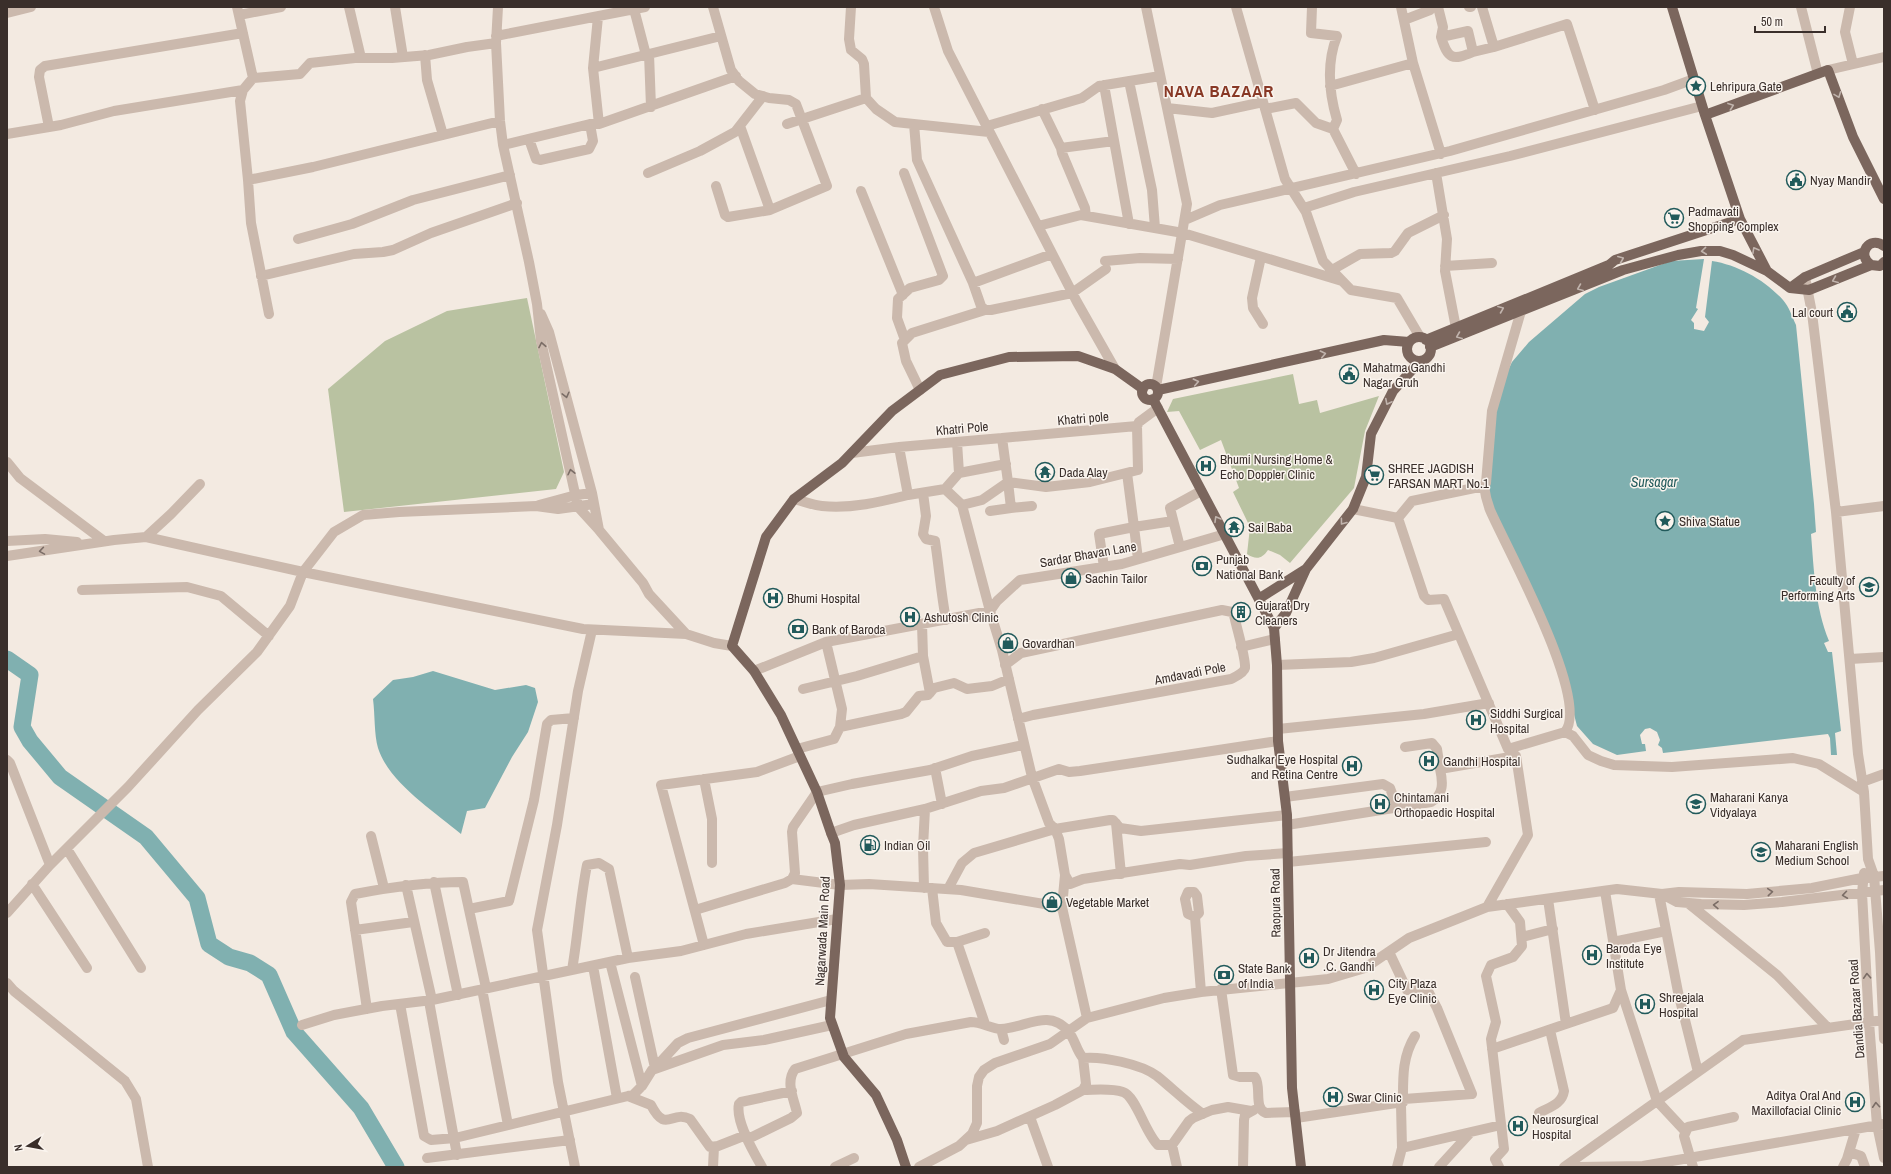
<svg xmlns="http://www.w3.org/2000/svg" width="1891" height="1174" font-family="'Archivo Narrow',sans-serif">
  <rect width="100%" height="100%" fill="#f3eae1"/>
  <path fill="#b9c2a1" d="M527,298L564,472L556,489L344,512L328,389L385,341L447,311Z
    M1293,374L1299,404L1317,400L1320,413L1379,396L1365,431L1354,488L1290,563L1280,555L1268,550C1262,559 1256,560 1247,554L1250,527L1233,492L1239,488L1221,440L1200,450L1179,411L1167,412L1173,399Z"/>
  <path fill="#80b0b0" d="M1704,259L1696,308L1698,309L1691,320L1694,323V329L1704,331L1709,322L1705,317L1712,261C1738,265 1765,280 1783,300C1789,307 1792,316 1796,325L1814,504L1816,532L1811,534C1814,570 1815,607 1829,641L1824,643L1828,652H1832L1841,731L1835,733L1837,755H1831L1830,738L1828,734L1663,753L1662,748L1658,745L1660,740L1657,732L1650,728L1645,729L1640,735L1642,744H1645L1646,751L1617,755L1593,744L1577,726L1568,691L1491,508L1487,483L1499,389L1512,362L1529,342L1585,294L1599,287L1671,261Z
    M433,671L495,690L526,685L535,688L538,702L528,732L512,757L485,808L467,811L461,834C434,811 389,783 378,748C374,735 375,714 373,699L393,680L413,677Z"/>
  <g fill="none" stroke-linecap="round" stroke-linejoin="round">
    <path stroke="#80b0b0" stroke-width="17" d="M7,659L30,675L22,727L30,741L60,777L146,837L197,898L209,944L229,957L250,963L269,975L294,1032L361,1108L396,1167"/>
    <path stroke="#cbb9ad" stroke-width="10" d="M237,7L253,78
      M349,7L361,58
      M395,7L403,57
      M498,7L496,43L500,121L503,145L529,262L537,304L541,341L578,507L599,530L643,583L649,594L686,634L714,643L732,646
      M713,7L731,70L739,81L755,94L769,98L789,100L796,104L827,186L770,210L740,126
      M851,7L849,39L851,50L862,59L864,64L866,98L876,109L895,122L989,132
      M934,7L948,51L1077,302L1115,369
      M1146,7L1187,204L1156,387
      M1236,7L1285,179L1306,212L1323,261L1351,290L1397,298L1420,337
      M1312,7L1311,33L1337,36C1326,64 1329,93 1337,120L1333,129
      M1401,7L1413,63
      M1438,7L1443,27L1441,37L1468,31L1473,52L1494,47
      M1469,7H1471
      M1482,7L1494,47L1567,24L1595,110
      M1801,7L1818,74
      M1850,7L1845,32L1853,64
      M634,9L646,55
      M7,13L31,7
      M239,15L281,7
      M598,17L593,68L599,124
      M1404,20L1430,10L1432,7
      M496,36L645,7
      M1441,37C1448,59 1452,61 1473,52
      M496,43L467,47L429,55L392,58H355L310,63L300,74L253,78L243,90L240,101L248,180L313,167L500,121
      M649,54L651,107
      M425,55L427,80L443,135
      M593,68L721,36
      M1828,70L1884,57
      M1129,81L1152,190L1155,228
      M1104,85L1129,224
      M1330,86L1413,63L1441,154
      M1167,108L1212,113L1263,102
      M1042,109L1061,148L1062,153L1085,208L1086,216
      M1265,109L1296,103L1316,123L1333,129L1356,174
      M787,124L866,98
      M914,124L917,160L973,283L1052,254
      M987,126L1082,98L1099,86L1160,76
      M49,127L39,77L40,70L45,66L243,33
      M7,134L61,125L114,111L243,90
      M529,139L536,159L540,160L589,149L593,141L590,124
      M503,145L590,124H599L736,76
      M1061,148L1114,141
      M648,173L700,151L735,132L763,96
      M904,173L943,276L939,280L910,288L898,299L897,318L905,340
      M1436,173L1447,239L1445,271L1456,328
      M248,180L251,223L269,314
      M716,186L725,215L728,217L770,210
      M861,191L903,295
      M1304,208L1354,192L1510,156L1702,106
      M1185,220L1220,205L1450,151L1664,90L1694,79
      M1038,226L1081,215L1183,233L1342,281
      M298,239L352,224L413,200L510,175
      M1261,257L1252,298L1253,308L1263,324
      M1105,261L1140,258L1178,259
      M1445,266L1492,263
      M1332,270L1360,254L1391,253L1395,251L1408,233L1444,215
      M261,276L354,254L383,252L393,250L431,233L517,203
      M1805,277L1812,313L1836,512L1858,754L1864,792L1868,859L1874,876L1880,952L1884,1039
      M973,283L981,306L985,310H991L1072,293L1106,269
      M1521,311L1492,411L1486,483L1484,486C1485,494 1487,502 1490,510C1506,547 1591,700 1565,732
      M541,314L549,332L592,493L599,530
      M920,390L906,361L902,343L912,333L985,310
      M1002,438L1137,426L1139,422L1158,408
      M957,442L959,473L1006,464
      M899,447L908,495L945,489
      M852,453L899,447L1002,438L1008,482L1046,487L1090,482L1138,470L1137,426
      M7,462L20,478L104,541
      M959,473L945,489L962,505L982,500L1008,482L1011,508L990,511
      M923,493L926,516L923,534L926,539L935,541C939,567 941,593 946,620
      M794,499C803,501 812,505 822,506C851,509 880,502 908,495
      M539,505L576,495L592,493
      M962,505L990,611
      M1011,508L1032,506
      M1353,509L1398,518L1424,596L1428,600L1444,599L1508,749L1516,756L1528,835L1487,907
      M1836,512L1884,506
      M1398,518L1412,501L1484,486
      M146,537L171,514L200,484
      M7,541L45,539L77,542
      M1180,547L1170,508L1201,491
      M7,556L114,540L146,537L303,572L583,629L686,634
      M1138,559L1134,527L1173,521
      M1104,567L1099,534L1134,527L1127,473
      M82,590L187,587L221,596L269,636
      M990,611L997,601L1020,580L1122,564L1225,534
      M922,624L923,656
      M1241,647L1275,639
      M1850,659L1884,657
      M1005,665L1021,653L1222,610L1232,612L1234,615C1236,626 1246,658 1245,668C1244,673 1235,677 1231,679L1033,715L1018,719
      M1277,665L1351,662L1374,658L1459,634
      M754,671L826,642L990,611L1002,650L1032,777L1049,823L1055,829L1059,839L1065,875L1062,907L1087,1018
      M803,689L857,676L923,656L930,693
      M840,727L901,714L906,712L919,696L928,695L934,688L954,683L967,689L992,686L1009,679
      M1278,729L1424,714L1489,703
      M1405,747L1432,743L1437,749L1440,769
      M797,749L834,739L840,727L842,709L826,642
      M1508,749L1565,732L1573,736L1588,755L1601,761L1614,765L1672,767L1793,758L1819,764L1864,792
      M7,760L10,763L50,865
      M935,768L942,804
      M704,779L712,819V863
      M1862,782L1884,774
      M1285,797L1383,784L1390,788L1397,807
      M1116,823L1121,874
      M1287,825L1431,802C1444,795 1443,782 1440,769L1516,756
      M831,833L854,825L925,809
      M371,836L384,888
      M67,849L141,968
      M1288,862L1486,842
      M1864,873L1862,893L1869,1022L1877,1125L1884,1158
      M1065,875L1070,884L1083,879L1180,864L1190,865L1246,856L1288,853
      M792,879L840,885L869,884L961,890L1062,907
      M434,882L458,995
      M32,884L87,968
      M406,885L432,1000
      M924,888L923,847L925,809L981,791L1004,788L1059,769L1069,772L1080,771L1278,741
      M932,888L936,923L947,942H957L985,1024
      M948,889L962,863L974,853L1055,829L1110,820H1113L1120,828L1141,831L1287,815
      M1659,894L1678,992L1698,1072
      M1662,894L1677,902L1701,904L1744,905L1782,902L1884,890
      M1548,899L1566,1024
      M1688,903L1777,975L1828,1028
      M469,909L509,901L534,800L547,724L551,720L574,718
      M695,910L785,883L792,879L795,873L792,832L793,827L817,792L852,784L930,770L972,756L1023,745
      M7,913L50,865L128,787L198,710L257,652L290,606L303,572L334,532L363,515L399,512L536,506L558,509L594,504
      M1195,917L1188,914L1185,899L1188,892H1194L1197,896L1199,913L1195,917L1201,992
      M355,930L413,922
      M1522,937L1553,929
      M957,942L985,933
      M1613,942L1666,931
      M704,945L661,785L757,772L800,756
      M1389,952L1407,990L1422,987L1427,989L1437,1008L1472,1094L1404,1099L1401,1105L1402,1148L1397,1167
      M610,962L642,1086L652,1070L723,1045L764,1040L832,1025
      M593,966L617,1098
      M572,970C578,935 580,900 587,865L599,863L609,869L628,958
      M635,977L655,1068
      M7,983L14,991L125,1081L136,1099L148,1167
      M482,989L508,1125
      M1221,989L1233,1075L1240,1077H1255C1262,1087 1253,1108 1266,1113L1295,1112
      M1621,990L1657,1101L1685,1131
      M429,1001L457,1155
      M400,1004L424,1136L431,1140L455,1138L628,1096L633,1095L642,1086
      M367,1009L351,902L355,894C391,887 426,882 463,882L486,988
      M302,1025L334,1015L382,1006L432,1000L628,958L681,951L746,934L837,919
      M1001,1029L1004,1040
      M1492,1049L1613,1008L1621,990L1605,891
      M655,1068L678,1043L688,1038L831,1000
      M1083,1090C1095,1090 1111,1088 1123,1092C1136,1096 1145,1133 1158,1145H1172
      M628,1096L651,1105C666,1134 671,1110 690,1119L710,1147L718,1146L746,1135
      M1539,1113C1550,1107 1562,1104 1564,1091L1550,1030
      M1030,1117L1048,1167
      M1296,1118L1403,1102C1403,1078 1402,1057 1415,1036
      M748,1139L791,1118L797,1113C794,1099 785,1082 795,1069L906,1034L971,1022C982,1022 991,1029 1001,1029C1025,1028 1049,1008 1068,1031C1075,1039 1076,1050 1083,1058C1102,1056 1141,1064 1157,1076C1173,1089 1187,1103 1203,1114
      M966,1140L997,1131L1055,1105L1083,1090L1086,1084L1083,1058
      M1402,1148L1501,1125
      M1849,1152L1861,1156L1865,1167
      M427,1158L570,1140
      M575,1167L558,1082L537,930L557,825L578,691L592,630
      M713,1167L714,1147
      M762,1167C754,1153 735,1121 739,1104L741,1102L792,1091
      M835,1167L854,1158
      M919,1167L959,1146L972,1134L977,1123V1086L979,1077L984,1070L995,1063L1050,1044L1087,1018L1164,998L1201,992L1328,979L1365,968L1409,938L1487,907L1617,889L1662,894L1679,892L1747,894L1812,888L1862,878L1884,876
      M1177,1167L1172,1145L1189,1121L1193,1118L1212,1110L1228,1107L1251,1111
      M1243,1167L1244,1120L1245,1115L1254,1110
      M1439,1167L1471,1132
      M1499,1167L1495,1159L1504,1149L1491,1039L1496,1022L1486,976L1491,965L1513,957L1522,946L1520,922L1507,904
      M1564,1167L1743,1040L1883,1020
      M1579,1167L1643,1166L1884,1124
      M1693,1167L1684,1136L1688,1127L1734,1117
      M1843,1167L1847,1159L1856,1129"/>
    <path stroke="#7b665d" stroke-width="10" d="M1672,7L1705,115
      M1884,246C1869,235 1856,255 1871,265L1880,266L1884,262
      M1871,265L1809,290L1790,288L1767,271L1740,219L1705,115L1828,70L1853,137L1884,199
      M1790,288L1805,277L1864,252
      M1407 349a12 12 0 1 1 24 0a12 12 0 1 1-24 0Z
      M1426,340L1609,265L1615,260L1740,219
      M1430,347L1623,270L1678,255L1701,251H1720L1733,255L1767,271
      M1142 392a8 8 0 1 1 16 0a8 8 0 1 1-16 0Z
      M1158,390L1384,340L1409,342
      M1153,399L1274,628L1277,665L1278,741L1287,815L1292,1088L1301,1167
      M1260,598L1306,569L1353,509L1366,477L1371,434L1393,391L1420,361
      M1274,628L1286,613L1306,569
      M906,1167L897,1140L876,1095L844,1057L830,1018L840,885L835,843L831,833L817,792L781,715L754,671L732,646L766,537L794,499L842,463L892,411L940,375L1009,357L1078,356L1115,369L1143,389"/>
  </g>
  <defs><path id="oneway-chevron" d="M-2-3.5L2.5 0L-2 3.5" fill="none" stroke-width="1.6" stroke-linecap="round" stroke-linejoin="round"/></defs>
  <g stroke="#c1b4ad">
    <use href="#oneway-chevron" transform="translate(1838 95) rotate(69)"/>
    <use href="#oneway-chevron" transform="translate(1731 106) rotate(-20)"/>
    <use href="#oneway-chevron" transform="translate(1755 250) rotate(-119)"/>
    <use href="#oneway-chevron" transform="translate(1704 251) rotate(174)"/>
    <use href="#oneway-chevron" transform="translate(1621 259) rotate(-23)"/>
    <use href="#oneway-chevron" transform="translate(1835 280) rotate(158)"/>
    <use href="#oneway-chevron" transform="translate(1580 288) rotate(158)"/>
    <use href="#oneway-chevron" transform="translate(1501 309) rotate(-22)"/>
    <use href="#oneway-chevron" transform="translate(1459 336) rotate(158)"/>
    <use href="#oneway-chevron" transform="translate(1323 354) rotate(-12)"/>
    <use href="#oneway-chevron" transform="translate(1196 382) rotate(-12)"/>
    <use href="#oneway-chevron" transform="translate(1388 402) rotate(117)"/>
    <use href="#oneway-chevron" transform="translate(1217 519) rotate(-120)"/>
    <use href="#oneway-chevron" transform="translate(1343 522) rotate(127)"/>
  </g>
  <g stroke="#7b6d66">
    <use href="#oneway-chevron" transform="translate(542 345) rotate(-101)"/>
    <use href="#oneway-chevron" transform="translate(566 395) rotate(76)"/>
    <use href="#oneway-chevron" transform="translate(571 472) rotate(-103)"/>
    <use href="#oneway-chevron" transform="translate(42 551) rotate(171)"/>
    <use href="#oneway-chevron" transform="translate(1770 892) rotate(-5)"/>
    <use href="#oneway-chevron" transform="translate(1845 895) rotate(172)"/>
    <use href="#oneway-chevron" transform="translate(1716 905) rotate(-179)"/>
    <use href="#oneway-chevron" transform="translate(1867 976) rotate(-93)"/>
    <use href="#oneway-chevron" transform="translate(1876 1105) rotate(-94)"/>
  </g>
  <defs>
    <g id="sight-ring" transform="scale(1)"><circle r="9.5" fill="#faf4ee" stroke="#215a5b" stroke-width="1.5"/><path d="M0-6L1.8-2.2L6-1.7L2.9 1.2L3.7 5.4L0 3.3L-3.7 5.4L-2.9 1.2L-6-1.7L-1.8-2.2Z" fill="#215a5b"/></g>
    <g id="civic-ring" transform="scale(1)"><circle r="9.5" fill="#faf4ee" stroke="#215a5b" stroke-width="1.5"/><path d="M-.6-6.5H3V-4.5H.6V-3L4-1V1h2V6H-6V1h2V-1L-.6-3ZM-1.2 2.5V6h2.4V2.5Z" fill="#215a5b"/></g>
    <g id="supermarket-ring" transform="scale(1)"><circle r="9.5" fill="#faf4ee" stroke="#215a5b" stroke-width="1.5"/><path d="M-6-5.5h2.5l.6 2H6L4.5 2H-2.5L-4.4-4H-6ZM-1.5 3.2a1.3 1.3 0 1 0 .1 0ZM3 3.2a1.3 1.3 0 1 0 .1 0Z" fill="#215a5b"/></g>
    <g id="hospital-ring" transform="scale(1)"><circle r="9.5" fill="#faf4ee" stroke="#215a5b" stroke-width="1.5"/><path d="M-5-5h3v3.5h4V-5h3V5h-3V1.5h-4V5h-3Z" fill="#215a5b"/></g>
    <g id="temple-ring" transform="scale(1)"><circle r="9.5" fill="#faf4ee" stroke="#215a5b" stroke-width="1.5"/><path d="M0-6L5-2H3V0L6.5 2.5H4V6H1.5V3h-3V6H-4V2.5H-6.5L-3 0V-2H-5Z" fill="#215a5b"/></g>
    <g id="bank-ring" transform="scale(1)"><circle r="9.5" fill="#faf4ee" stroke="#215a5b" stroke-width="1.5"/><path d="M-6-4H6V4H-6ZM0-2.3a2.3 2.3 0 1 0 0 4.6a2.3 2.3 0 1 0 0-4.6Z" fill="#215a5b"/></g>
    <g id="shop-ring" transform="scale(1)"><circle r="9.5" fill="#faf4ee" stroke="#215a5b" stroke-width="1.5"/><path d="M-5-2.5h2.3a2.7 3.5 0 0 1 5.4 0H5L5.5 6h-11ZM-1.5-2.5h3a1.5 2.3 0 0 0-3 0Z" fill="#215a5b"/></g>
    <g id="university-ring" transform="scale(1)"><circle r="9.5" fill="#faf4ee" stroke="#215a5b" stroke-width="1.5"/><path d="M0-5L7-2L0 1L-7-2ZM-4 1L0 2.5L4 1V4Q0 6-4 4Z" fill="#215a5b"/></g>
    <g id="building-ring" transform="scale(1)"><circle r="9.5" fill="#faf4ee" stroke="#215a5b" stroke-width="1.5"/><path d="M-4-6H4V6H1V3H-1V6H-4ZM-2.5-4.3h1.7v1.8h-1.7ZM.8-4.3h1.7v1.8H.8ZM-2.5-1h1.7V.8h-1.7ZM.8-1h1.7V.8H.8Z" fill="#215a5b"/></g>
    <g id="school-ring" transform="scale(1)"><circle r="9.5" fill="#faf4ee" stroke="#215a5b" stroke-width="1.5"/><path d="M0-5L7-2L0 1L-7-2ZM-4 1L0 2.5L4 1V4Q0 6-4 4Z" fill="#215a5b"/></g>
    <g id="fuel-ring" transform="scale(1)"><circle r="9.5" fill="#faf4ee" stroke="#215a5b" stroke-width="1.5"/><path d="M-5.5-6h7V0h2V4h1.3V-2.5L3-4.5l.8-.8L6-3V5H2.5V1h-1V6h-7ZM-4.2-4.7v3.2H.2V-4.7Z" fill="#215a5b"/></g>
  </defs>
  <g fill-rule="evenodd">
    <use href="#sight-ring" x="1696" y="86"/>
    <use href="#civic-ring" x="1796" y="180"/>
    <use href="#supermarket-ring" x="1674" y="218"/>
    <use href="#civic-ring" x="1847" y="312"/>
    <use href="#civic-ring" x="1349" y="374"/>
    <use href="#hospital-ring" x="1206" y="466"/>
    <use href="#temple-ring" x="1045" y="472"/>
    <use href="#supermarket-ring" x="1374" y="475"/>
    <use href="#sight-ring" x="1665" y="521"/>
    <use href="#temple-ring" x="1234" y="527"/>
    <use href="#bank-ring" x="1202" y="566"/>
    <use href="#shop-ring" x="1071" y="578"/>
    <use href="#university-ring" x="1869" y="587"/>
    <use href="#hospital-ring" x="773" y="598"/>
    <use href="#building-ring" x="1241" y="612"/>
    <use href="#hospital-ring" x="910" y="617"/>
    <use href="#bank-ring" x="798" y="629"/>
    <use href="#shop-ring" x="1008" y="643"/>
    <use href="#hospital-ring" x="1476" y="720"/>
    <use href="#hospital-ring" x="1429" y="761"/>
    <use href="#hospital-ring" x="1352" y="766"/>
    <use href="#hospital-ring" x="1380" y="804"/>
    <use href="#school-ring" x="1696" y="804"/>
    <use href="#fuel-ring" x="870" y="845"/>
    <use href="#school-ring" x="1761" y="852"/>
    <use href="#shop-ring" x="1052" y="902"/>
    <use href="#hospital-ring" x="1592" y="955"/>
    <use href="#hospital-ring" x="1309" y="958"/>
    <use href="#bank-ring" x="1224" y="975"/>
    <use href="#hospital-ring" x="1374" y="990"/>
    <use href="#hospital-ring" x="1645" y="1004"/>
    <use href="#hospital-ring" x="1333" y="1097"/>
    <use href="#hospital-ring" x="1855" y="1102"/>
    <use href="#hospital-ring" x="1518" y="1126"/>
  </g>
  <g text-anchor="middle" stroke-width="3" stroke-linejoin="round" paint-order="stroke">
    <g font-size="13" fill="#3a2f2b" stroke="#faf4ee" text-anchor="start">
      <text x="1710" y="91">Lehripura Gate</text>
      <text x="1810" y="185">Nyay Mandir</text>
      <text x="1688" y="216">Padmavati<tspan x="1688" dy="15">Shopping Complex</tspan></text>
      <text x="1833" y="317" text-anchor="end">Lal court</text>
      <text x="1363" y="372">Mahatma Gandhi<tspan x="1363" dy="15">Nagar Gruh</tspan></text>
      <text x="1220" y="464">Bhumi Nursing Home &amp;<tspan x="1220" dy="15">Echo Doppler Clinic</tspan></text>
      <text x="1388" y="473">SHREE JAGDISH<tspan x="1388" dy="15">FARSAN MART No.1</tspan></text>
      <text x="1059" y="477">Dada Alay</text>
      <text x="1679" y="526">Shiva Statue</text>
      <text x="1248" y="532">Sai Baba</text>
      <text x="1216" y="564">Punjab<tspan x="1216" dy="15">National Bank</tspan></text>
      <text x="1085" y="583">Sachin Tailor</text>
      <text x="1855" y="585" text-anchor="end">Faculty of<tspan x="1855" dy="15">Performing Arts</tspan></text>
      <text x="787" y="603">Bhumi Hospital</text>
      <text x="1255" y="610">Gujarat Dry<tspan x="1255" dy="15">Cleaners</tspan></text>
      <text x="924" y="622">Ashutosh Clinic</text>
      <text x="812" y="634">Bank of Baroda</text>
      <text x="1022" y="648">Govardhan</text>
      <text x="1490" y="718">Siddhi Surgical<tspan x="1490" dy="15">Hospital</tspan></text>
      <text x="1338" y="764" text-anchor="end">Sudhalkar Eye Hospital<tspan x="1338" dy="15">and Retina Centre</tspan></text>
      <text x="1443" y="766">Gandhi Hospital</text>
      <text x="1394" y="802">Chintamani<tspan x="1394" dy="15">Orthopaedic Hospital</tspan></text>
      <text x="1710" y="802">Maharani Kanya<tspan x="1710" dy="15">Vidyalaya</tspan></text>
      <text x="884" y="850">Indian Oil</text>
      <text x="1775" y="850">Maharani English<tspan x="1775" dy="15">Medium School</tspan></text>
      <text x="1066" y="907">Vegetable Market</text>
      <text x="1606" y="953">Baroda Eye<tspan x="1606" dy="15">Institute</tspan></text>
      <text x="1323" y="956">Dr Jitendra<tspan x="1323" dy="15">.C. Gandhi</tspan></text>
      <text x="1238" y="973">State Bank<tspan x="1238" dy="15">of India</tspan></text>
      <text x="1388" y="988">City Plaza<tspan x="1388" dy="15">Eye Clinic</tspan></text>
      <text x="1659" y="1002">Shreejala<tspan x="1659" dy="15">Hospital</tspan></text>
      <text x="1841" y="1100" text-anchor="end">Aditya Oral And<tspan x="1841" dy="15">Maxillofacial Clinic</tspan></text>
      <text x="1347" y="1102">Swar Clinic</text>
      <text x="1532" y="1124">Neurosurgical<tspan x="1532" dy="15">Hospital</tspan></text>
    </g>
    <g font-size="13" fill="#3a2f2b" stroke="#faf4ee">
      <text transform="translate(1083 418) rotate(-5)" y="5">Khatri pole</text>
      <text transform="translate(962 428) rotate(-5)" y="5">Khatri Pole</text>
      <text transform="translate(1088 554) rotate(-10)" y="5">Sardar Bhavan Lane</text>
      <text transform="translate(1190 673) rotate(-11)" y="5">Amdavadi Pole</text>
      <text transform="translate(1275 903) rotate(-91)" y="5">Raopura Road</text>
      <text transform="translate(822 931) rotate(-87)" y="5">Nagarwada Main Road</text>
      <text transform="translate(1856 1009) rotate(-94)" y="5">Dandia Bazaar Road</text>
    </g>
    <g font-size="14" font-style="italic" fill="#215a5b" stroke="#faf4ee">
      <text x="1654" y="487">Sursagar</text>
    </g>
    <g font-size="17" font-weight="bold" letter-spacing="1" fill="#883825" stroke="#faf4ee">
      <text x="1219" y="97">NAVA BAZAAR</text>
    </g>
  </g>
  <rect width="1891" height="1174" fill="none" stroke="#3a2f2b" stroke-width="16"/>
  <g transform="translate(28 1146) rotate(259)" stroke="#faf4ee" stroke-width="3" paint-order="stroke">
  <path d="M0-3L7 15L0 10L-7 15Z" fill="#3a2f2b"/>
  <text y="-6" font-size="11" font-weight="bold" text-anchor="middle" fill="#3a2f2b">N</text>
  </g>
  <path d="M1755 26v6h70v-6" fill="none" stroke="#3a2f2b" stroke-width="2"/>
  <text x="1761" y="26" font-size="12" fill="#3a2f2b" stroke="#faf4ee" stroke-width="3" paint-order="stroke">50 m</text>
</svg>
